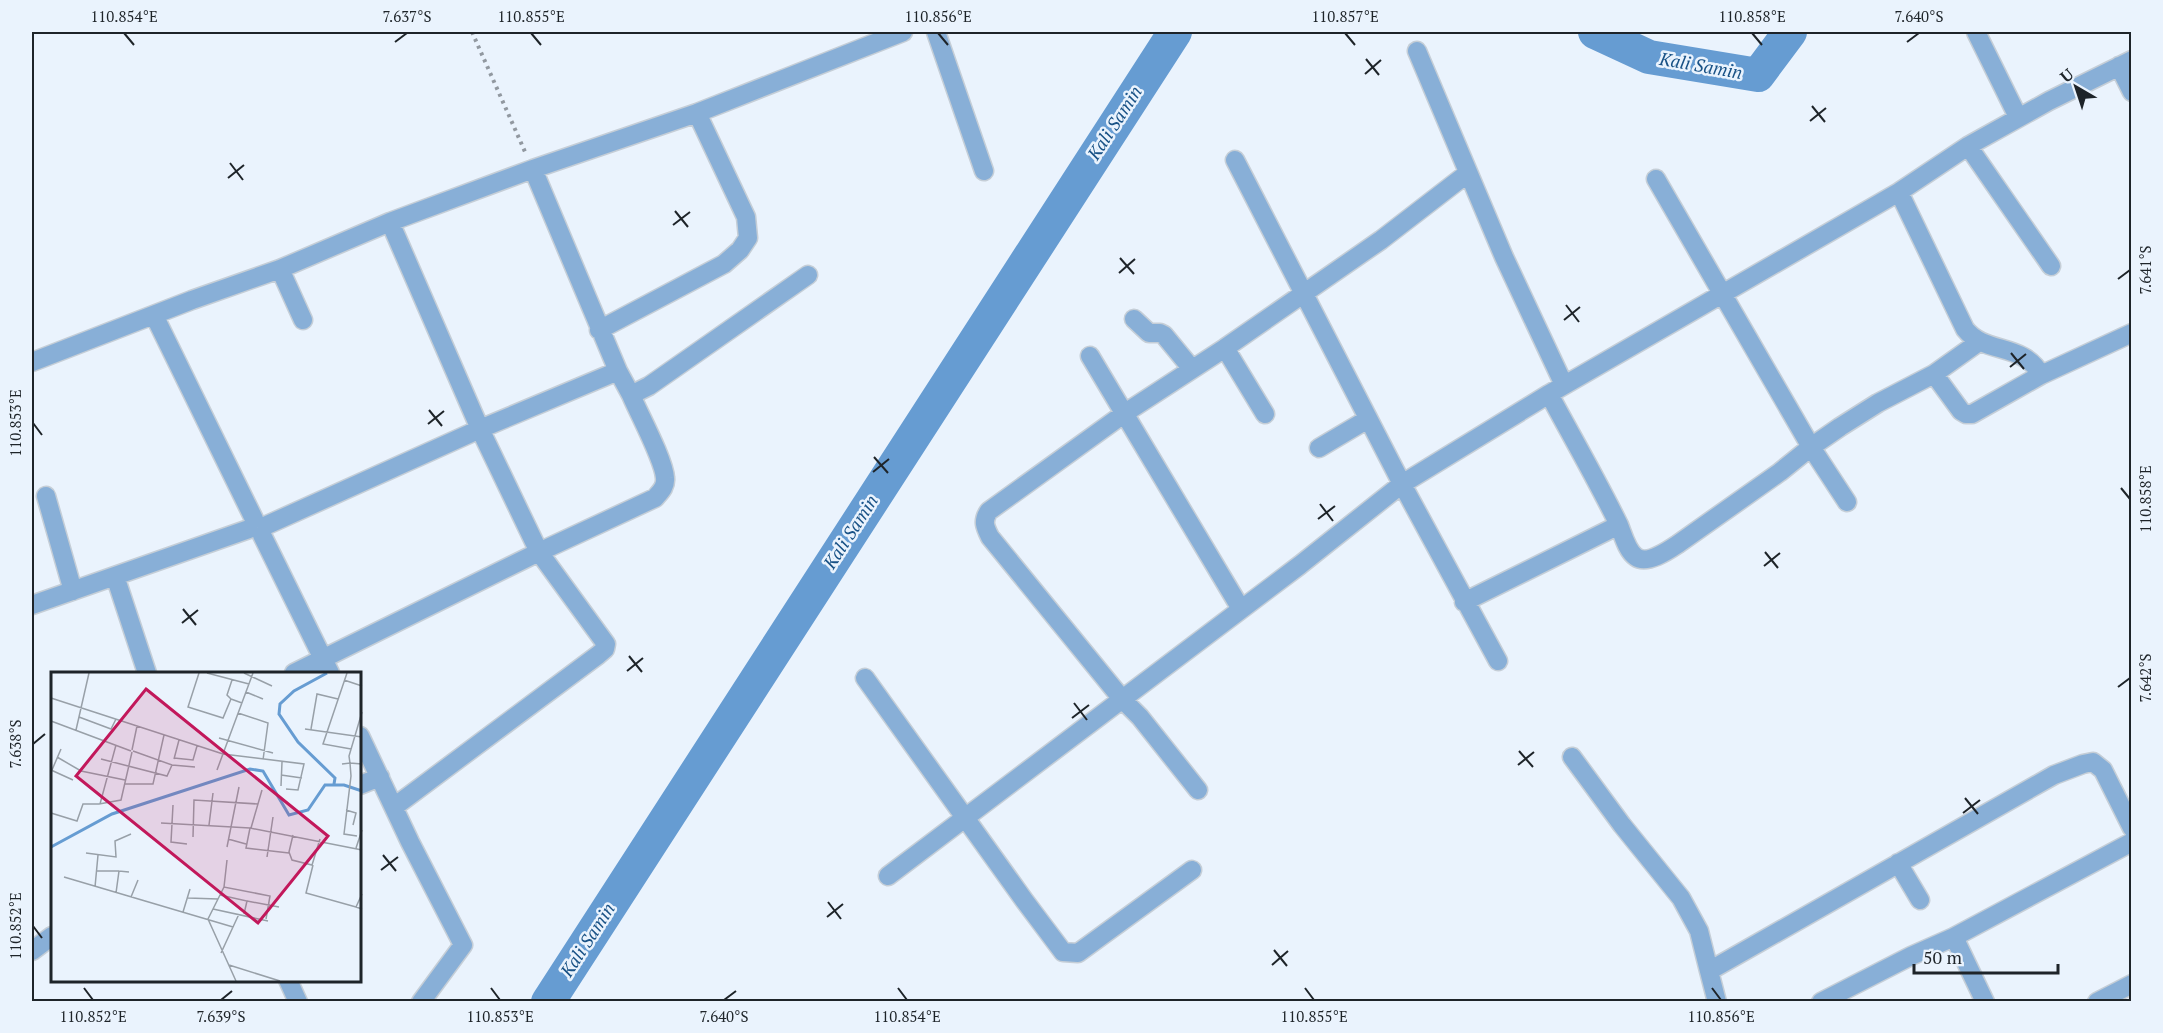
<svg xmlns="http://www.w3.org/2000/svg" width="2163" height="1033" font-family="'PT Serif',serif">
  <rect width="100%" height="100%" fill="#eaf3fd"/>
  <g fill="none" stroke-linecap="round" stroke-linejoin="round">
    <path stroke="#669cd2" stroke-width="34" d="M1595,32L1649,57L1758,75L1790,32
      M548,1002L1175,32"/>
    <g stroke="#c5ced7" stroke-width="21">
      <path id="minor" d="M936,32L984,171
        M1976,32L2018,117
        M1417,51L1504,257L1564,385
        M2119,66L2132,92
        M1968,146L2051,266
        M1235,160L1402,484L1498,661
        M533,169L618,371
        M1656,179L1811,447L1847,502
        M1899,192L1965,329C1985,355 2023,342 2041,375L2132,333
        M390,222L480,429L539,552L606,644L605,649L598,655L394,807
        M280,269L303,320
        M154,315L254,519
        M1134,319L1149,333H1160L1164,335L1192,369
        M599,330L724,264L740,250L748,238L746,217L697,113
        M1225,348L1265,414
        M1090,356L1241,609
        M32,362L192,300L280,269L390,222L533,169L697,113L903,32
        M1934,374L1961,411L1966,414H1972L2041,375
        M1549,394C1572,437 1597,480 1619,525C1623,535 1627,551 1636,557C1647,565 1669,550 1678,544L1780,472L1811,447L1840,427L1878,403L1934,374L1979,342
        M1319,448L1368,419
        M46,496L73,591
        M267,525L480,429L618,371L631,395L649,386L808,275
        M262,535L330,673
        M115,576L147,673
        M1464,602L1619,525
        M32,605L249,529
        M294,673L539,552L655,498C660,492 666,487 665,478C664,460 639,414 631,395
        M865,678L1024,900L1063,952L1078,953L1192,870
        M360,736L410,842L463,945L421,1002
        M1572,757L1622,825L1681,898L1699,931L1709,971
        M360,785L380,777
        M1198,790L1140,717L1122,699L990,537C985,527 982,521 989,511L1125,413L1225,348L1381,240L1468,173
        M1898,863L1920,900
        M888,876L1300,565L1402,484L1549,394L1899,192L1968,146L2049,101L2132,60
        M1954,937L2132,842
        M32,951L52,936
        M288,980L298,1002
        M1717,1002L1709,971L2054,775L2083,764L2093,762L2103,770L2132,828
        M1821,1002L1911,956L1954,937L1985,1002
        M2097,1002L2132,984"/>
    </g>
    <path stroke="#9198a0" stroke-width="4" stroke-dasharray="3 4.5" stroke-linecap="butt" d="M472,32L526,154"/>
    <use href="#minor" stroke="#88afd7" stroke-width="18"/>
  </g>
  <path fill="none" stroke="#1e2429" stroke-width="2" d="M124,33L134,45M531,33L541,45M938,33L948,45M1345,33L1355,45M1752,33L1762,45M395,42L407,33M1907,42L1919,33M1366,59L1379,75M1365,74L1381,60M1812,106L1825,122M1810,121L1826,108M230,163L243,180M228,178L244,165M675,211L688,227M673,225L690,212M1120,258L1134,274M1119,273L1135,259M2118,279L2130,270M1566,305L1579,322M1564,320L1580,307M2011,353L2024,369M2010,367L2026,354M429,410L442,426M33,423L42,435M428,424L444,411M874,457L888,473M873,472L889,459M2121,488L2130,499M1320,504L1333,521M1318,519L1335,506M1765,552L1778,568M1764,566L1780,553M183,609L196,625M182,623L198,610M629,656L642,672M627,671L643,658M2118,687L2130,678M1074,703L1087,720M1072,718L1089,705M33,744L45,734M1519,751L1533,767M1518,765L1534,752M1965,798L1978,814M1963,813L1980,800M383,855L396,871M381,870L398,857M828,902L841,919M827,917L843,904M33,926L42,938M1274,950L1287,966M1272,965L1288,951M84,988L93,1000M491,988L500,1000M898,988L907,1000M1305,988L1314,1000M1712,988L1721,1000M221,1000L232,991M724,1000L736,991"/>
  <g text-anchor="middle" stroke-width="5" stroke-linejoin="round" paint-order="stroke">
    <g font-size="18" font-style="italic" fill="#195286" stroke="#eaf3fd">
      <text transform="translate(1701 66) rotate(10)" y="6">Kali Samin</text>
      <text transform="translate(1115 123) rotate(-57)" y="6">Kali Samin</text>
      <text transform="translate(851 532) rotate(-57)" y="6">Kali Samin</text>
      <text transform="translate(588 940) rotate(-57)" y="6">Kali Samin</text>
    </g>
  </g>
  <g transform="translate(51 672)">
    <rect width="310" height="310" fill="#eaf3fd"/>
    <path fill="none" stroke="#669cd2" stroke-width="3" d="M276,1L243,19L229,32L228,42L247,70L284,106L283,112M0,175L61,142L199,97L212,99L238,143L257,138L274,113H293L311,119"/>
    <path fill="none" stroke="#98a0a8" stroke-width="1.5" d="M148,1L137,35L172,46L180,27L191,31M156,1L198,12M193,1L221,14M296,1L272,72L300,77M293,8L311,14M195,20L212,27M0,26L172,82L253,92L247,118L235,117M180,27L176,23L181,8M311,40L298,84L299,91L311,92M187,41L217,51L212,88M28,45L60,57L65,47M0,49L80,79M254,57L311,65M260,57L266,22L287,27M25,58L38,1M168,66L222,81M81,78L86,54M82,79L121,93L144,95M6,85L30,99L74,108M123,86L142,88L146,74M50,87L116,104L121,93M123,87L128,68M291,92L299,91L300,104L293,162L306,164M0,98L22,108M1,98L10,77M166,98L202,1M230,103L251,106M73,112H102L113,63M230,114L231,90M48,132L70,128L81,80M122,133L120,170L136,172M295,138L305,141L302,153M0,141L26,149L32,132H49L65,73M110,151L199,156L311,178M158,153L162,121M199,156L195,176L238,181M200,156L211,118M242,163L238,180L241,188L261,193L269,167M142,165L143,128L207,132M177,167L195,172M176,175L188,115M305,176L311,158M35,181L65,185L64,169L80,162M216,185L222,145M262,193L255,221L305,235M46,199H68M13,205L182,255M44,215L47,183M173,215L176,188M65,221L68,199L78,200M311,222L305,235L311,237M169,223L196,229L193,242M80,225L87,208M137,226L167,227M196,229L228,235M162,237L217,249M132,240L139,217M170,281L188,242M178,293L229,309M185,309L157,247L173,215L219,224L215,247"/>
    <path fill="#c2185b" fill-opacity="0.15" stroke="#c2185b" stroke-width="3" d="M95,17L277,164L207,251L25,104Z"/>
    <rect width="310" height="310" fill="none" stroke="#1e2429" stroke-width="3"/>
  </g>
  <rect width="2163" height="1033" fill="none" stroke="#eaf3fd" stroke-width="66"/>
  <g transform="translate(2076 87) rotate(321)" stroke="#eaf3fd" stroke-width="4.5" paint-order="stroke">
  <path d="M0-4.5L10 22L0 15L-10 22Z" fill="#1e2429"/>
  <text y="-9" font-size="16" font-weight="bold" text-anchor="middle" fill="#1e2429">U</text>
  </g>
  <path d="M1914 964v9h144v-9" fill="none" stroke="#1e2429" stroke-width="3"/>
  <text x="1923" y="964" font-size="18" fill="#1e2429" stroke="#eaf3fd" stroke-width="4.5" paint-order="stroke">50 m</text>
  <rect x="33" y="33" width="2097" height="967" fill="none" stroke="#1e2429" stroke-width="2"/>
  <g font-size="15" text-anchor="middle" fill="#1e2429">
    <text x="124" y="22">110.854°E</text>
    <text x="407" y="22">7.637°S</text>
    <text x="531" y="22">110.855°E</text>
    <text x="938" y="22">110.856°E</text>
    <text x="1345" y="22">110.857°E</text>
    <text x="1752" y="22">110.858°E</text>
    <text x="1919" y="22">7.640°S</text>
    <text transform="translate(2146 270) rotate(-90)" y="5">7.641°S</text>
    <text transform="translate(16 423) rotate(-90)" y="5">110.853°E</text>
    <text transform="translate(2146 499) rotate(-90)" y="5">110.858°E</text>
    <text transform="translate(2146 678) rotate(-90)" y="5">7.642°S</text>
    <text transform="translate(16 744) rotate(-90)" y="5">7.638°S</text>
    <text transform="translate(16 926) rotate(-90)" y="5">110.852°E</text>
    <text x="93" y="1022">110.852°E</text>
    <text x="221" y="1022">7.639°S</text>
    <text x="500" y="1022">110.853°E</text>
    <text x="724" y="1022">7.640°S</text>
    <text x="907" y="1022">110.854°E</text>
    <text x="1314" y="1022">110.855°E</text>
    <text x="1721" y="1022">110.856°E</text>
  </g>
</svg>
